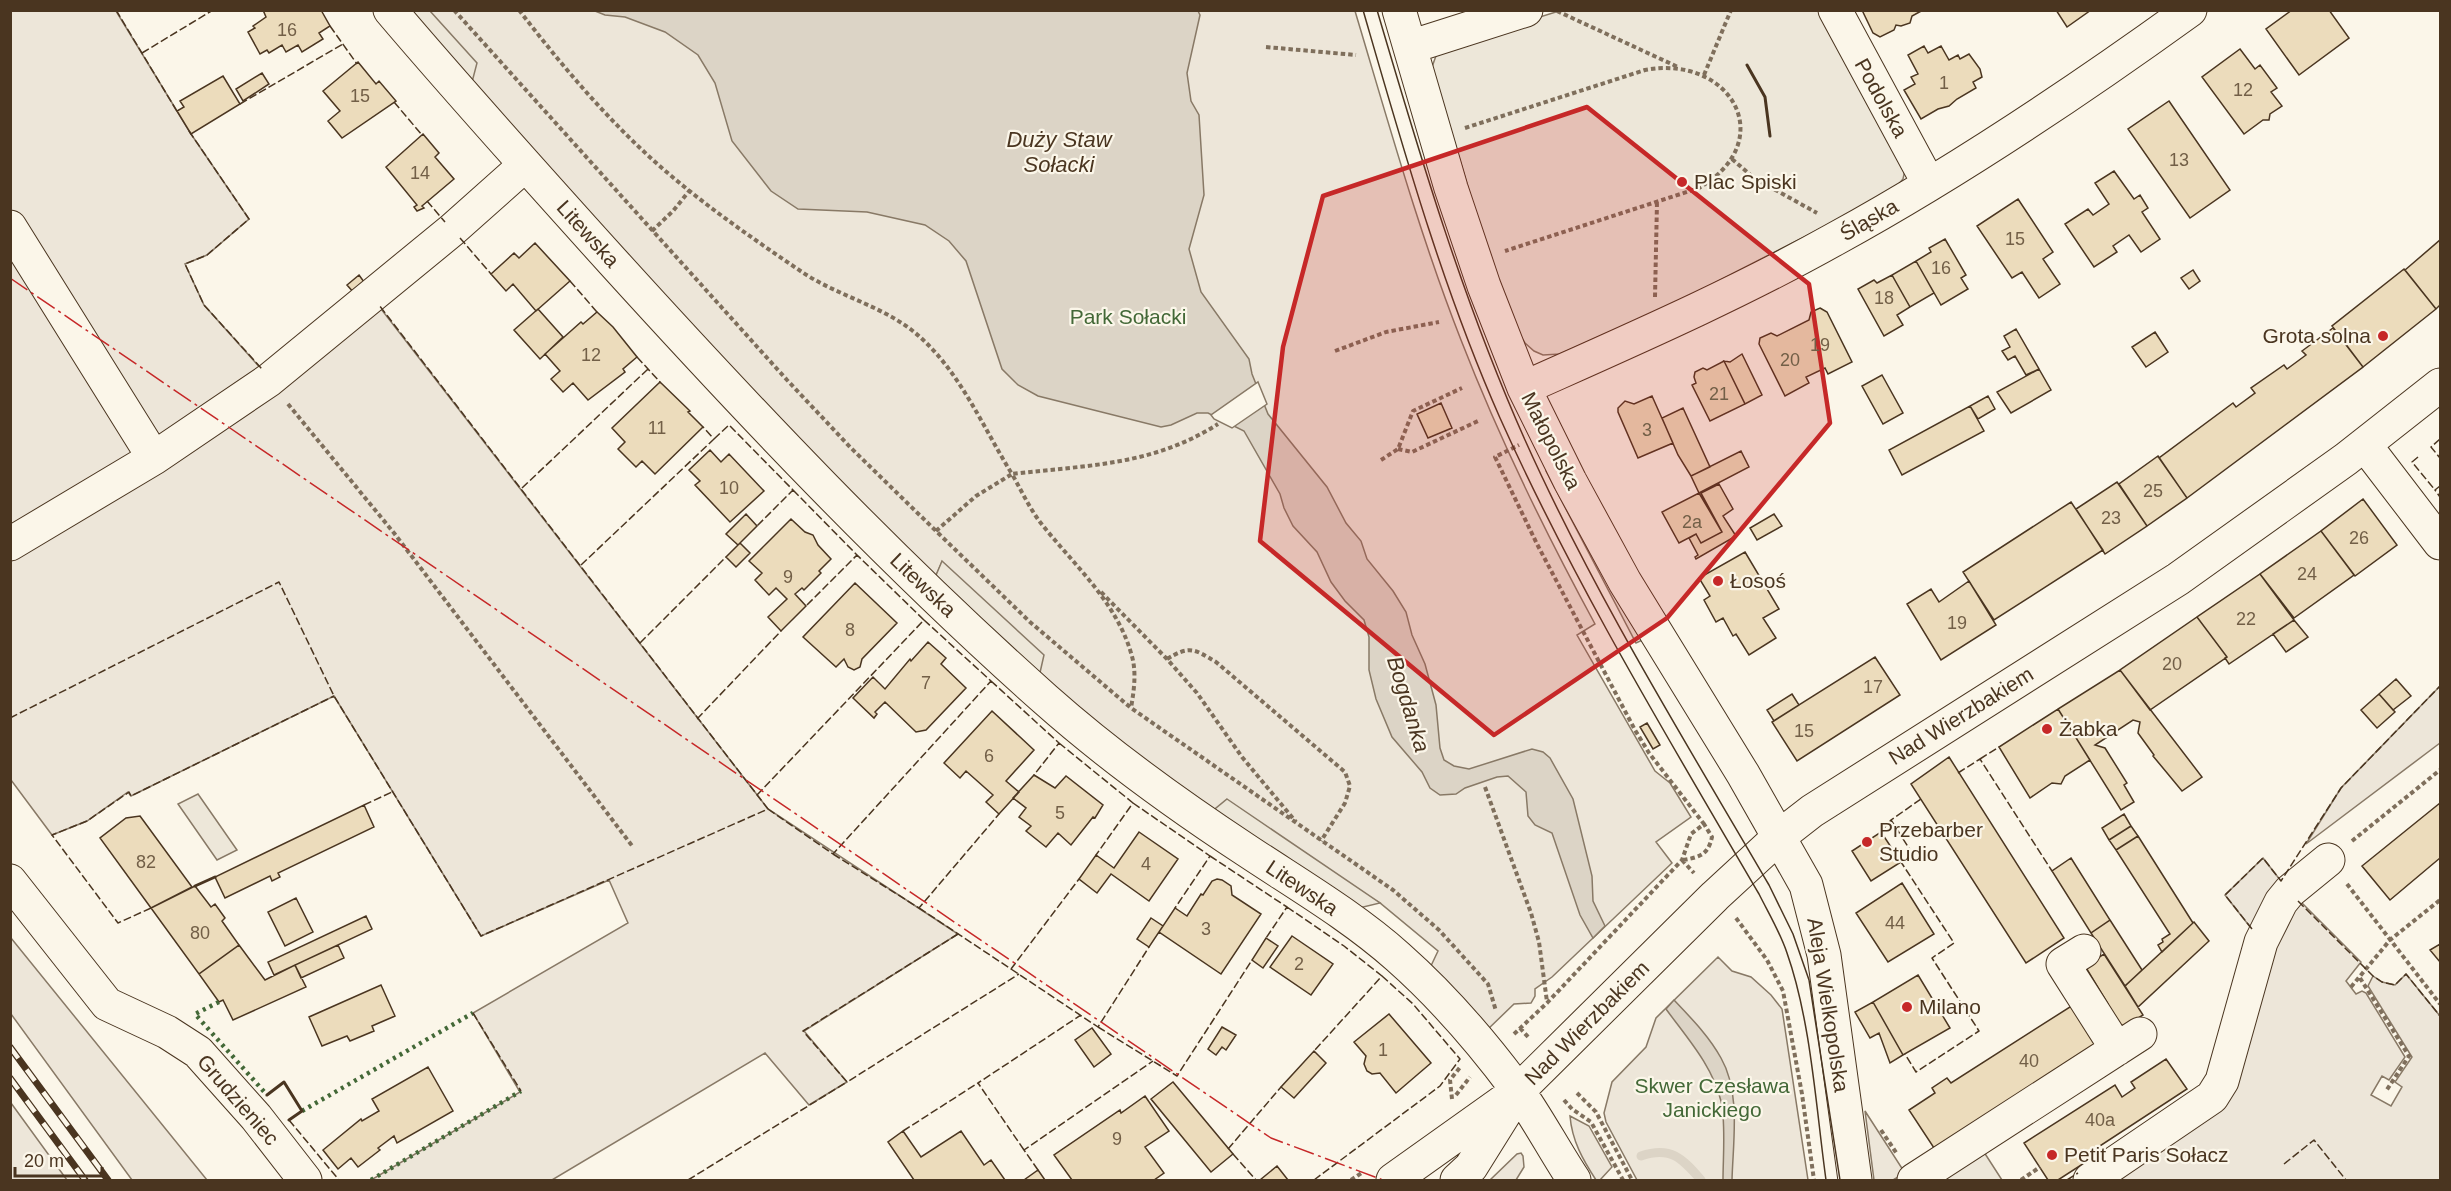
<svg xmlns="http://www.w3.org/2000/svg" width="2451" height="1191" font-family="Helvetica,sans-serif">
  <rect width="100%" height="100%" fill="#fbf6e9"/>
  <path fill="#ede6d9" stroke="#887966" stroke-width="1.5" d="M11,11H116L191,134L249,219L207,255L185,264L204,305L263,371L378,305L768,809L958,934L804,1031L847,1082L809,1105L765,1053L552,1180H371L520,1092L473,1013L628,923L609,880L481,936L334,696L131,796L128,792L87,821L52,835L11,780Z
    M430,11H1355C1388,121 1419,233 1461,340C1499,438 1545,532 1595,624L1577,635L1655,771L1670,783L1691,817L1656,842L1672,863L1552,977L1535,989V996L1531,1003L1514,1004L1486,1031L1429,970L1438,951L1380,903L1210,813L1039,677L942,562L934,580L857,505L471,86Z
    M1551,469L1647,638L1636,643L1546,471Z
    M2440,686V743L2306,844L2341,788Z
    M2263,858L2281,881L2254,932L2225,895Z
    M2299,900L2361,962L2346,981L2356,994L2362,991L2366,993L2405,1057L2389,1080L2382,1076L2371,1095L2391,1106L2402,1087L2395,1082L2412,1057L2368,986L2373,976L2382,982L2395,985L2406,974L2440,1016V1180H2111L2201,1119L2271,946Z
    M10,938H11L207,1180H132L11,1014Z
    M1718,957L1732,971L1751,977L1771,995L1782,1009L1808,1180H1637L1606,1122L1604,1113L1612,1082L1646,1047L1656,1018Z
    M11,1103L67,1180H11Z
    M1865,1111L1905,1173L1893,1180H1874Z
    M1570,1116L1589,1126L1612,1167L1600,1180H1596C1583,1160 1572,1141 1570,1116Z
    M1521,1153L1523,1156L1524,1167L1516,1180H1490L1517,1154Z"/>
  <path fill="#ede7d9" stroke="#887966" stroke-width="1.5" d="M405,11H430L477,63L471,86Z
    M1559,11H1822L1905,170L1903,179L1897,186L1845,216L1677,302L1560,354L1543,355L1534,351L1525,343L1518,332L1493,271L1432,67L1437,53L1447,46Z
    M942,561L1044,655L1039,677L934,580Z
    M198,794L237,850L217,860L178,804Z
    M1227,799L1380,903L1355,909L1210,813Z
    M1982,1149L2002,1180H1932Z"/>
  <path fill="#dcd4c6" stroke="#887966" stroke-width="1.5" d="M595,11H1198L1200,15L1187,73L1191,101L1199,115L1204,195L1189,249L1201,292L1249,359L1252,374L1268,414L1327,487L1346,523L1361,541L1367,559L1393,591L1406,612L1412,635L1425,664L1436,705L1440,748L1444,760L1454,766L1469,769L1532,749L1543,752L1550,758L1573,799L1592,876L1593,901L1605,926L1593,938L1580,915L1552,833L1535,825L1528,816L1526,792L1508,776L1497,777L1465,788L1456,794L1440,795L1430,788L1422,772L1392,737L1376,699L1369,670V637L1364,620L1345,601L1331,582L1317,552L1293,526L1284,508L1280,494L1244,431L1208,413H1197L1171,425L1161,427L1038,396L1018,385L1002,369L966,261L949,241L925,225L867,212L798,209L771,191L732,141L715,83L698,55L665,32L625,17L605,15Z
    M1674,1000C1691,1018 1709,1036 1721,1058C1741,1093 1733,1141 1732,1180H1723C1723,1158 1726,1121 1721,1101C1712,1065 1687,1038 1666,1009Z"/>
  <path fill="#fbf6e9" stroke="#887966" stroke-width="1.5" d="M1258,382L1267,404L1232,428L1214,419L1211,415Z"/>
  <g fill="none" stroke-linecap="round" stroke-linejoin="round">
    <path stroke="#dcd4c6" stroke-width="9" d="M1641,1156C1671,1146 1682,1158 1701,1180"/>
  </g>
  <path fill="#ecdcbc" stroke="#4a3520" stroke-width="1.5" d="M321,10L330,26L319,33L323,39L302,52L298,45L286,52L282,45L269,53L267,50L260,54L248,32L255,28L253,26L266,17L263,10Z
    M1862,10H1923L1912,16L1910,23L1901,26L1896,25L1894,30L1880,37L1873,33Z
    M2056,10H2091L2067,27Z
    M2292,10H2329L2349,38L2299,75L2266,29Z
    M1924,46L1928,53L1941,46L1949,60L1958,55L1960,59L1969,54L1980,69L1982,77L1973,82L1976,88L1957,99L1949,106L1938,109L1921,119L1904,90L1915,84L1911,77L1918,74L1908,55Z
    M2240,49L2255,69L2260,65L2277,88L2271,92L2282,106L2270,114L2269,120H2263L2244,134L2202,77Z
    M358,62L376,84L379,81L396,101L342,138L328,121L340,111L323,91Z
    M262,73L269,84L243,101L236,89Z
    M223,76L240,104L191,134L177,111L184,107L180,101Z
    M2169,101L2230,190L2190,218L2128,129Z
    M423,134L439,153L435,157L454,179L422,206L424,208L417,211L414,207L417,205L386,167Z
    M2114,171L2134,199L2140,195L2148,208L2142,212L2160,239L2141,252L2129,235L2113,246L2117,252L2094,267L2065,224L2088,209L2093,215L2109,204L2095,183Z
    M2018,199L2053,252L2043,259L2060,284L2039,298L2022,272L2012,278L1977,226Z
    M1945,239L1966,275L1961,278L1968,289L1941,305L1916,261L1931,252L1929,248Z
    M2440,240V305L2436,309L2405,270Z
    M535,243L570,281L536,311L513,284L506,291L491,274L514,253L519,258Z
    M1916,261L1934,293L1910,307L1892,275Z
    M2404,269L2436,309L2363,367L2332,326Z
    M2193,270L2200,281L2189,289L2181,278Z
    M359,275L367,286L355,294L347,285Z
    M1892,275L1910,307L1897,315L1903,325L1884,336L1858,289L1874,280L1877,283Z
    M1820,308L1827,312L1852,362L1828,374L1825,368L1806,377L1809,383L1785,396L1759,344L1760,338L1771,333L1777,336L1809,320L1811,312Z
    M538,309L563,337L540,359L514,330Z
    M597,312L613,327L637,357L623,369L625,372L588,400L573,383L563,392L551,379L560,371L545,354L581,322L583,324Z
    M2333,328L2363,367L2187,498L2159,458L2233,403L2236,407L2255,393L2251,388L2284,365L2287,369L2306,355L2302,351Z
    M2016,329L2039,369L2026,375L2015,356L2008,360L2002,351L2010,347L2004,336Z
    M2155,332L2168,352L2146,367L2132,347Z
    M1742,354L1762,395L1745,404L1724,361L1730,362Z
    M1724,361L1745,404L1710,421L1692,385L1696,383L1694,377L1695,372L1703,368L1707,370Z
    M2039,369L2051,390L2011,413L1997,392Z
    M1882,375L1903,413L1883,424L1862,386Z
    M660,382L690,411L688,412L703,427L655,474L642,461L636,467L618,449L625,442L612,428Z
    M1652,396L1673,443L1638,458L1618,412V408L1625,401L1634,404Z
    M1988,396L1995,409L1978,419L1970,406Z
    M1441,403L1452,428L1428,438L1417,414Z
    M1970,406L1984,431L1902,475L1889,450Z
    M1683,408L1710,467L1691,476L1678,455L1662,418Z
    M710,450L721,462L729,454L764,491L730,522L695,485L700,481L689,470Z
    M1741,451L1749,467L1699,493L1691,476Z
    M2158,456L2187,498L2147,526L2119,484Z
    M2117,482L2147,526L2105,554L2076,509Z
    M1719,484L1733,509L1723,516L1736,536L1696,559L1695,557L1698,555L1689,538L1696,534L1701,543L1722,532L1701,493Z
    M1699,493L1722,532L1701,543L1696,534L1679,543L1662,512Z
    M2363,499L2397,545L2355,576L2321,531Z
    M2071,502L2103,550L1994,620L1963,572Z
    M746,514L757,526L738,545L726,534Z
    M1774,514L1782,526L1757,540L1750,528Z
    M791,519L805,532L813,535L818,545L831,559L819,571L821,573L804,590L802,588L795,594L806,606L781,631L768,617L787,599L776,588L769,595L755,580L762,573L749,561Z
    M2321,531L2354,575L2294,618L2260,574Z
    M740,543L750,553L736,567L726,557Z
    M1745,552L1779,609L1763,618L1776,638L1749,655L1736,634L1733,636L1723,618L1716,622L1704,600L1710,596L1699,578Z
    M2260,574L2294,620L2229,664L2225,658L2227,657L2197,617Z
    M1969,581L1996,625L1941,660L1907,604L1931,589L1939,602Z
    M855,583L897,623L862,659L860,667L854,670L848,667L844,659L836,667L803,637Z
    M2197,617L2227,657L2150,710L2120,670Z
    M2294,620L2308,637L2286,652L2273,634Z
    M928,642L946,658L941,664L966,688L926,730L916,732L885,702L875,712L877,714L874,718L853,698L873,677L885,689L910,659L911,661Z
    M1875,657L1900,695L1797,761L1772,722Z
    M2120,670L2202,777L2182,791L2153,756L2154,755L2138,733L2140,722L2133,720L2095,745L2105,748L2127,783L2124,785L2134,802L2121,810L2058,709Z
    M2396,679L2411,696L2393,710L2379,694Z
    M1792,694L1799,705L1774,721L1767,710Z
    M2379,694L2395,712L2377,728L2361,710Z
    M2058,709L2090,760L2065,776L2061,784L2052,783L2030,798L1999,747Z
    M992,711L1034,750L1006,781L1019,792L999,814L986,802L993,795L966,771L960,778L944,763Z
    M1647,723L1660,745L1653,749L1640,727Z
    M1949,757L2064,938L2026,963L1911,784Z
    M1034,775L1055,788L1066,776L1103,805L1095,818L1093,817L1071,845L1058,833L1046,847L1026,831L1031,826L1019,817L1026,808L1013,798Z
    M2440,803V858L2390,900L2362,866Z
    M364,805L374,827L278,873L280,877L272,881L270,876L225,898L215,877Z
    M2124,814L2131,826L2109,840L2102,828Z
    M140,816L192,887L151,908L100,838L126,818Z
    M2131,826L2138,836L2116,850L2109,840Z
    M1139,832L1178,859L1149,901L1111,874L1097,893L1079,879L1096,855L1114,868Z
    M1881,832L1901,862L1871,881L1852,851Z
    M2138,836L2193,923L2162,952L2158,945L2163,942L2162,939L2170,934L2116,850Z
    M2071,858L2110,920L2091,933L2052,871Z
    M1217,879L1222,880L1231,886L1232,895L1261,914L1221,974L1159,932L1175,908L1187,916L1201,894L1203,895L1212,881Z
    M1902,883L1934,934L1888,962L1856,913Z
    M195,886L211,907L215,904L225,918L222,921L239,945L199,974L151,908Z
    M296,898L313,932L285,946L268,912Z
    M366,916L372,929L274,975L268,962Z
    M1151,918L1163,926L1149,947L1137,939Z
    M2110,920L2142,970L2125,986L2091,933Z
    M2194,922L2209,941L2138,1007L2125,986Z
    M1292,936L1333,964L1311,995L1270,967Z
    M1266,938L1278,946L1263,968L1252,960Z
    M2440,944V962L2430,950Z
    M239,945L265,980L295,965L306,987L233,1020L223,1000L219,1002L199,974Z
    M338,945L344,958L301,978L295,965Z
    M2104,954L2143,1015L2119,1030L2104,1006L2108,1004L2085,966Z
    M1918,975L1950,1028L1903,1055L1873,1002Z
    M381,985L395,1016L372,1026L374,1031L350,1041L347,1036L322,1046L309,1017Z
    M1873,1002L1903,1055L1890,1063L1879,1033L1870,1038L1855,1012Z
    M2073,1005L2098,1043L1934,1148L1909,1110L1935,1093L1932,1088L1947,1078L1951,1083Z
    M1389,1014L1431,1063L1396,1093L1380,1073L1372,1074L1367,1071L1364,1064L1366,1056L1354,1042Z
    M1222,1027L1236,1035L1226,1050L1222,1047L1216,1055L1208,1049Z
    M1092,1028L1111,1054L1094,1067L1075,1040Z
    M1314,1051L1326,1063L1294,1098L1281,1087Z
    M2166,1059L2187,1089L2086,1155L2089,1160L2058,1180H2048L2024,1143L2115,1085L2122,1097L2135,1088L2131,1082Z
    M428,1067L453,1111L397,1143L394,1136L378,1148L380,1150L358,1167L351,1158L338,1169L323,1150L361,1119L362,1121L379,1111L372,1099Z
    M1173,1082L1233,1154L1211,1172L1151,1099Z
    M1145,1096L1169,1131L1145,1147L1164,1173L1154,1180H1072L1054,1155L1120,1110L1121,1113Z
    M903,1131L921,1157L961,1131L984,1165L991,1160L1005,1180H914L888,1142Z
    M1277,1166L1288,1180H1260Z
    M1038,1170L1045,1180H1024Z"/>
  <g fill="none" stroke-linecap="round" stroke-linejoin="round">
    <g stroke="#4a3520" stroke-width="35">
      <path id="minor" d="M390,10C463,96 538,179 613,262C751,414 892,563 1045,699C1108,755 1176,804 1246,850C1297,884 1352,916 1398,957C1441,995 1481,1041 1516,1088C1537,1117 1554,1150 1574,1180
        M1399,10L1451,188L1484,286L1524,388L1570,481L1625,582L1743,774L1806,885L1824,955L1855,1180
        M1835,10L1929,184
        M1410,47L1526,10
        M10,227L154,458
        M1524,388C1629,341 1735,295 1835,239C1959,171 2075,93 2190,10
        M2365,445L2440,543
        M10,544L154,458L269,380L452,230L525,165
        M10,881L107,1004L167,1032L198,1052L256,1117L305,1180
        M2084,951L2063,964L2117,1049
        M1393,1180L1518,1091L1715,896L1780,836L1812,811L2178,579L2346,459L2440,385
        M1457,1180L1471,1167L1511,1103
        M1914,1180L2140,1034
        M2090,1180L2212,1097L2222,1081L2261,942L2281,902L2290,891L2328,860"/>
    </g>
    <path stroke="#7f6f5c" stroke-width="4" stroke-dasharray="4.5 3" stroke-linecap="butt" d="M454,10L787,380L851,448L936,531L1030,622L1131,708L1393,890L1439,930L1488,984L1496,1011
      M519,10C556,58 595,105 639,147C688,194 746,234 802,272C839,297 888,307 921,338C961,374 984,429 1012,474C1087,465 1152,466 1218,424
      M1557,11L1678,67
      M1266,47L1356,55
      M1704,75L1731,10
      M1465,128L1645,70C1730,54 1781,140 1699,188L1505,251
      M1732,159L1754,178L1817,213
      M652,231L673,211L690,190
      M1655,297L1657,202
      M1335,351L1386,332L1439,322
      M288,404L394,533L633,847
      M1398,449L1412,452L1478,421
      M1381,460L1398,449L1413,411L1462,388
      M936,531L976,496L1012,474C1021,490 1029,507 1040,522C1072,563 1116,601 1131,653C1137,671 1134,690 1131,708
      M1101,592L1167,659L1197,693L1242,757L1296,822
      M1167,659C1190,645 1194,649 1216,662L1345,772L1350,786L1345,803L1321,841
      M1485,787L1531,913L1539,942L1547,1002
      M2352,841L2440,770
      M1682,860L1694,873
      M1683,860C1700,857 1708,855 1712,837L1704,824
      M2347,884L2440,1004
      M1736,918L1767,960L1783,991L1802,1094L1814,1180
      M2360,978L2409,1056L2386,1091
      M2351,987L2390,940L2440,900
      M1520,1028L1529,1038
      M1514,1034L1547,1003L1682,860L1691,834L1704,824L1649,753L1635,730L1537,544L1495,457L1519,445
      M1577,1093L1596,1112L1632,1180
      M1456,1095L1470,1077
      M1452,1099L1450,1080L1461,1066
      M1564,1100L1572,1109L1591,1122L1623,1180
      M1881,1130L1897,1154
      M1351,1180L1363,1172
      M2021,1180L2040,1167"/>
    <use href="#minor" stroke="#fbf6e9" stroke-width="33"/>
    <path stroke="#4a3520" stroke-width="1.5" d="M1363,10C1403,148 1442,287 1500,418C1574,583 1668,738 1759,894C1769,914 1780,932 1787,953C1811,1021 1816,1108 1826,1180
      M1377,10C1420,156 1463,301 1525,440C1594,594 1684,739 1769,885L1793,934L1809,980L1840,1180"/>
    <g stroke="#4a3520" stroke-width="7">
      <path id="rail" d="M10,1047L108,1180
        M10,1078L85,1180"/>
    </g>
    <use href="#rail" stroke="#fbf6e9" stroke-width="4.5" stroke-dasharray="14" stroke-linecap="butt"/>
    <path stroke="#436837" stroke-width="4.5" stroke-dasharray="3 4.5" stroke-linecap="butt" d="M219,1002L195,1014L267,1095
      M302,1111L473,1013
      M371,1180L521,1091"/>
    <path stroke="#4a3520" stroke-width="1.5" stroke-dasharray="8 3" stroke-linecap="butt" d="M116,10L178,113
      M330,26L357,64
      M142,53L213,10
      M394,102L422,135
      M240,104L343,44
      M189,131L249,219L207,255L185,264L204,305L262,369
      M427,201L445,222
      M460,238L491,274
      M570,281L597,312
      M637,357L660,382
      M714,439L729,425L793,490L757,526
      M2440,439L2431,447L2440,458
      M2418,457L2412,462L2435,490
      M2440,486L2435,490L2440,497
      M522,488L648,369
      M793,490L857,555L806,606
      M581,565L714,439L703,427
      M640,643L726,557
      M991,681L1059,743L1034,775
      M10,718L279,582L334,696L481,936L768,809L379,305
      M697,719L781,631
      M1059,743L1133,803L1096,855
      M1980,759L1999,747
      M1958,773L1980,759L2052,871
      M757,795L924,620L857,555
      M1133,803L1210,856L1175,908
      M364,805L394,791
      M768,809L833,854L991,681L924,620
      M1891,820L1914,856L1901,862L1954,943L1932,958L1979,1031L1916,1072L1905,1054
      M1881,832L1891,820L1921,799
      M833,854L919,908L999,814
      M1210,856L1287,907L1266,938
      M2298,901L2373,976L2382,982L2395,985L2406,974L2440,1016
      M1287,907L1344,946L1382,976L1314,1051
      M151,908L118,923L52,835L87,821L129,792L131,796L334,696
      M919,908L1011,969L1079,879
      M2252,929L2225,895L2263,858L2281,881L2341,788L2440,686
      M958,934L803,1031L847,1082L1019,974
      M1011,969L1098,1027L1149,947
      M473,1013L521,1091
      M1098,1027L1177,1076L1252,960
      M289,1120L339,1180
      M903,1131L978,1083
      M1228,1149L1281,1087
      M1024,1150L978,1083L1081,1015
      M1233,1154L1256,1180
      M2284,1164L2314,1140L2346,1180
      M1038,1170L1024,1150L1153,1061
      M688,1180L847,1082
      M1314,1180L1440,1086L1460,1059L1413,1004L1382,976
      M2067,1180L2078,1173"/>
    <path stroke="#4a3520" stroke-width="3" d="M1747,65L1765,97L1770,136
      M195,886L215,877
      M267,1095L284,1082L302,1111L289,1120"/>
    <path stroke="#c62828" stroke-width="1.5" stroke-dasharray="21 4.5 3 4.5" stroke-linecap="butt" d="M10,278L1271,1138L1383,1180"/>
  </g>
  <path fill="#c62828" fill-opacity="0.2" stroke="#c62828" stroke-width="4.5" stroke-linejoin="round" d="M1587,107L1809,284L1830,423L1667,618L1494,735L1260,541L1283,347L1323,196Z"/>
  <g fill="#c62828" stroke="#fbf6e9" stroke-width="2">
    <circle cx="1682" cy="182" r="6"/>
    <circle cx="2383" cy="336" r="6"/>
    <circle cx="1718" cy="581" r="6"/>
    <circle cx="2047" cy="729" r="6"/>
    <circle cx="1867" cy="842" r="6"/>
    <circle cx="1907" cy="1007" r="6"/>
    <circle cx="2052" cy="1155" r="6"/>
  </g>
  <g text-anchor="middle" stroke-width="4.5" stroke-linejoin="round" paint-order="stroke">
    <g font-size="18" fill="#725f47">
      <text x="287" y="36">16</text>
      <text x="1944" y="89">1</text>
      <text x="2243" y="96">12</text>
      <text x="360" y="102">15</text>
      <text x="2179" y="166">13</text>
      <text x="420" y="179">14</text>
      <text x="2015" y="245">15</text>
      <text x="1941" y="274">16</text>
      <text x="1884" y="304">18</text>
      <text x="1820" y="351">19</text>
      <text x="591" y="361">12</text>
      <text x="1790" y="366">20</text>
      <text x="1719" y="400">21</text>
      <text x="657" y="434">11</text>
      <text x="1647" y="436">3</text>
      <text x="729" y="494">10</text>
      <text x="2153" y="497">25</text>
      <text x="2111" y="524">23</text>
      <text x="1692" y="528">2a</text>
      <text x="2359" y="544">26</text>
      <text x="2307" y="580">24</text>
      <text x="788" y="583">9</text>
      <text x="2246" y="625">22</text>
      <text x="1957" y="629">19</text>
      <text x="850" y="636">8</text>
      <text x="2172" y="670">20</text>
      <text x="926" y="689">7</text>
      <text x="1873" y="693">17</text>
      <text x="1804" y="737">15</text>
      <text x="989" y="762">6</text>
      <text x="1060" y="819">5</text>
      <text x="146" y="868">82</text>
      <text x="1146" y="870">4</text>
      <text x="1895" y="929">44</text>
      <text x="1206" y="935">3</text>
      <text x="200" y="939">80</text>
      <text x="1299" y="970">2</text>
      <text x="1383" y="1056">1</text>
      <text x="2029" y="1067">40</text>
      <text x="2100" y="1126">40a</text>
      <text x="1117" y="1145">9</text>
    </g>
    <g font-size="21" fill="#4a3520" stroke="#fbf6e9">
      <text transform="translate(1881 98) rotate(61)" y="7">Podolska</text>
      <text transform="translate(1869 220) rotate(-30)" y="7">Śląska</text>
      <text transform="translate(588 234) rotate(48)" y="7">Litewska</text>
      <text transform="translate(1551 441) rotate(63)" y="7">Małopolska</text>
      <text transform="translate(923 585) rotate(44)" y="7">Litewska</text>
      <text transform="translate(1961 716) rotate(-32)" y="7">Nad Wierzbakiem</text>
      <text transform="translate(1302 888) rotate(34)" y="7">Litewska</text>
      <text transform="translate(1828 1005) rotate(81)" y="7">Aleja Wielkopolska</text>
      <text transform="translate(1587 1023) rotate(-45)" y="7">Nad Wierzbakiem</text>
      <text transform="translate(238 1100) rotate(49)" y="7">Grudzieniec</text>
    </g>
    <g font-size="21" fill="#4a3520" stroke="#fbf6e9" text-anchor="start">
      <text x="1694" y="189">Plac Spiski</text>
      <text x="2371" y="343" text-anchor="end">Grota solna</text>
      <text x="1730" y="588">Łosoś</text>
      <text x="2059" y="736">Żabka</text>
      <text x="1879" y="837">Przebarber<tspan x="1879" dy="24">Studio</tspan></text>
      <text x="1919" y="1014">Milano</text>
      <text x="2064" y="1162">Petit Paris Sołacz</text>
    </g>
    <g font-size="21" fill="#436837" stroke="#fbf6e9">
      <text x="1128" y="324">Park Sołacki</text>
      <text x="1712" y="1093">Skwer Czesława<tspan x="1712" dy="24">Janickiego</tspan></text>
    </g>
    <g font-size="22" font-style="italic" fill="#4a3520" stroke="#fbf6e9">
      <text x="1059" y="147">Duży Staw<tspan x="1059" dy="25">Sołacki</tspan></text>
      <text transform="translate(1409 704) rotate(73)" y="8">Bogdanka</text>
    </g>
  </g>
  <rect width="2451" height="1191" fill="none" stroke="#4a3520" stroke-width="24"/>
  <path d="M15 1167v9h87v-9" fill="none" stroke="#4a3520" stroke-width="3"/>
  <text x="24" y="1167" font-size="18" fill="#4a3520" stroke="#fbf6e9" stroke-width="4.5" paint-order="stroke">20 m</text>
</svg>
